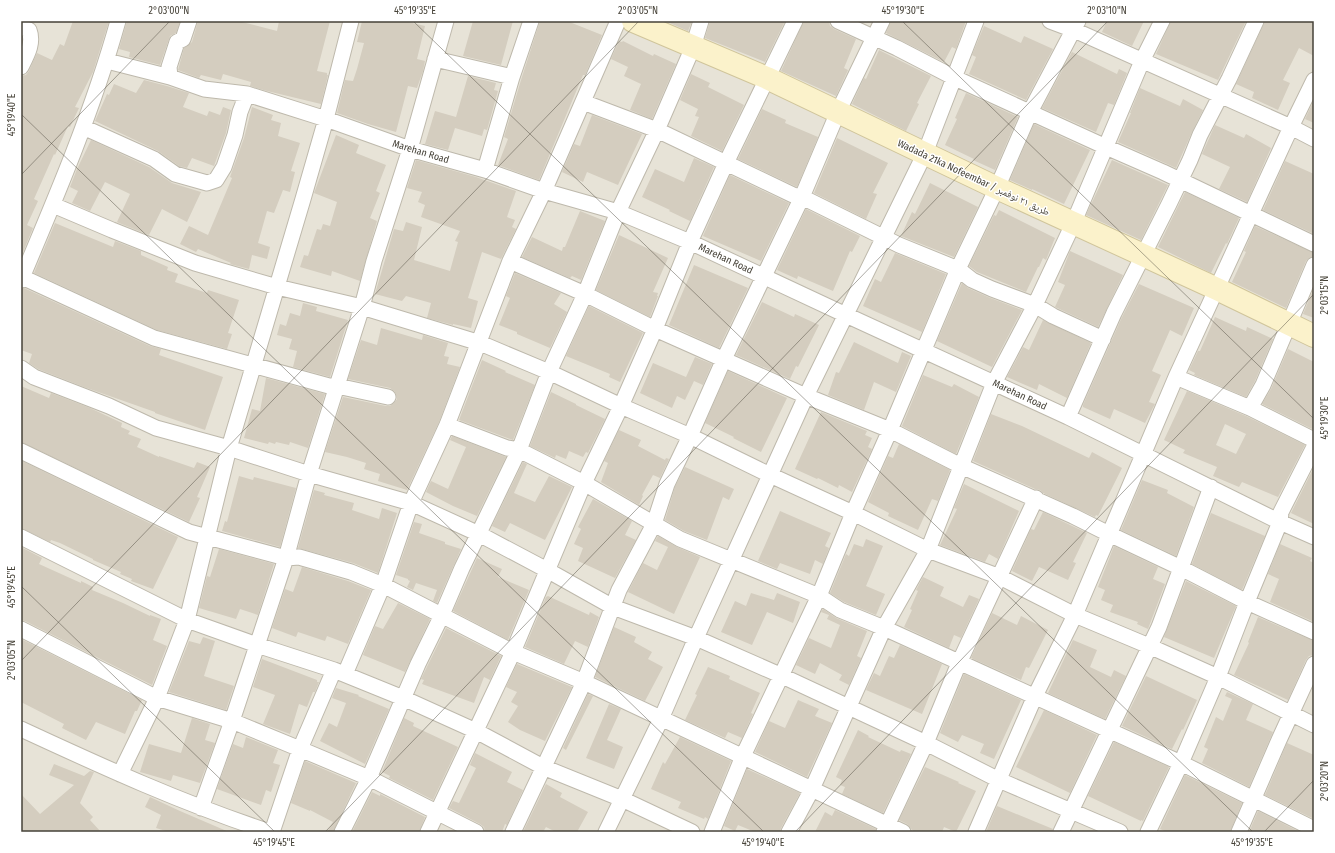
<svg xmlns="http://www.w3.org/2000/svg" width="1335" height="853" font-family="'Fira Sans Condensed','Noto Naskh Arabic',sans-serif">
  <rect width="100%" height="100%" fill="#f3f1e9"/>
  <path fill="#e7e3d7" d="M21,21H1314V832H21Z"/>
  <path fill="#d4cdbf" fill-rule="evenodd" d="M73,21H109L93,72L75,107L79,108L70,127L68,126L55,155L54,154L34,199L38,201L27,225L33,228L21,257V76L26,75L29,71L37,53L52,60L60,44L64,46Z
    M127,21H180L176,33L170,36L169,39L160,65L129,57L130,52L119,49Z
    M198,21H238L277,31L279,21H330L317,71L327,73V75H328L321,104L267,91L250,86L251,82L223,74L221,80L201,75L199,78L178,70L184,48L192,42Z
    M362,21H404L425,26L417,59L425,61L423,71L417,88L408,86L396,132L368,124L337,113L345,80L353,81L357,69L364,43L357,42Z
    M473,21H513L501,65L463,56Z
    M540,21H567L602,35L585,75H583L539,180L498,165L508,139L504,137L521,80Z
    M665,21H692L688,31Z
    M710,21H785L765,62L705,38Z
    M804,21H829L830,26L834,29L856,39L844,68L848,70L836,96L781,71Z
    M891,21H966L956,49L952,47L944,62L886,33Z
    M1107,21H1144L1132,46L1102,32Z
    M1171,21H1246L1218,80L1156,54Z
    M1265,21H1314V56L1299,48L1283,80L1290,83L1278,110L1252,98L1254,92L1236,84Z
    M984,26L1021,43L1024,36L1053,49L1026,100L969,74L976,57L972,55Z
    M619,41L622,42L623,41L653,56L654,54L676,64L652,119L630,110L641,84L624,76L628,67L611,59Z
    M879,50L931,76L917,103L919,104L906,131L852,104L864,78L866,79Z
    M1072,52L1117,74L1119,69L1127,73L1114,105L1108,103L1096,132L1042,108Z
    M691,74L710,83L708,87L744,105L722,151L691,136L699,117L695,116L698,109L680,100Z
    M468,76L496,83L494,90L498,91L487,130L484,129L482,136L455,128L448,150L425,144L435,111L456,117Z
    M144,80L167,86L189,93L183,107L207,116L209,111L220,115L223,107L231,110L226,133L214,166L192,158L187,168L179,166L158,151L95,121L107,94L109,95L114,84L136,93Z
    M1140,88L1180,106L1183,99L1203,110L1192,132L1176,168L1118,142L1131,113H1130Z
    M966,93L1018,117L995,170L973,160L974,159L945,145L957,119L955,118Z
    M1314,100V123L1305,119Z
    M252,107L273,115L271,120L281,123L278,136L300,143L291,171L295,172L290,192L283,190L274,213L267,211L258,243L270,247L267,259L252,255L249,269L230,264L231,263L198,249L196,252L180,244L189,226L208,235L232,178L230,177L244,138Z
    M762,109L786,120L785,123L818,137L797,187L738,159Z
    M592,115L642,134L618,185L587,172L583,182L562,172L574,144L580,146Z
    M1034,124L1090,150L1064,204L1032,189V190L1010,180Z
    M1215,125L1244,138L1246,134L1271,148L1247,202L1219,189L1230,167L1202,154Z
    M336,135L359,145L356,153L386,165L376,191L380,193L370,218L377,221L360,281L332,271L331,276L300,267L304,255L308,256L317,229L321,230L323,224L330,226L337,202L314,193Z
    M837,138L888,163L873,193L877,194L866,219L814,193Z
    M91,140L149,167L172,183L201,192L187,222L162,209L149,235L119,223L117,222L130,194L105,182L90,211L72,203L78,191L70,187L77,169Z
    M694,158L714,167L690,221L669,211L670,210L642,197L655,169L684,182Z
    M416,160L476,177L516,191L507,217L515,220L512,227L516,229L501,259L482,252L468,298L478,301L471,328L453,324V325L427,318L431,303L406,296L402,301L375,294L394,229L403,231L406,222L422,227L414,260L450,271L458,242L455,241L460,231L421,217L425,205L418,202L422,192L407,188Z
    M1112,160L1168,185L1141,240L1086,215Z
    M1285,161L1314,174V234L1263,210Z
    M730,175L789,203L761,261L703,236Z
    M930,183L978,207L954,257L901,236L912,212L915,214Z
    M1185,192L1239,218L1227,244L1226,243L1211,273L1158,247Z
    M806,209L860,236L852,252L850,251L833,291L798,276L797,279L777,270Z
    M999,210L1055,238L1046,260L1043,258L1039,267H1038L1026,292L977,272L969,266L994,215L996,216Z
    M580,211L605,221L581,280L572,276L570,278L522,257L532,237L562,251L563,247H565Z
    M55,223L113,247L115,241L141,251V255L168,267L167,270L178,274L175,282L207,293L208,290L239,300L228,333L232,334L227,349L157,330L34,273Z
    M1255,226L1314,253V256L1309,258L1306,261L1286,308L1232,282L1246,252L1244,251Z
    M619,235L668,258L653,292L658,293L657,296H658L650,317L596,290Z
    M1070,251L1123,275L1098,327L1055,307L1065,285L1058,282Z
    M895,253L946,274L922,332L863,306L875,279L881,282Z
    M694,265L748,288L719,348L669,325Z
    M515,273L561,293L554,304L567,312L550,348L517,334V332L499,325L510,298L506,296Z
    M962,283L968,288L988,297L1022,310L992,367L937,341Z
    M1139,284L1194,308L1182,336L1170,330L1152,371L1161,375L1149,402L1155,404L1145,423L1114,409L1110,419L1083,407V405L1122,317Z
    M24,288L150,346L161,349L159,355L223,377L205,430L155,413V412L84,387L38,369L29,363L32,354L21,350V289Z
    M1314,288V318L1303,314Z
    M762,302L794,317L795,314L819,325L798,367L796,366L790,379L736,355Z
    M303,303L317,307L316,311L348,320L330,377L293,367L297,351L289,349L292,339L277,335L280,324L286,326L290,313L300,316Z
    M589,306L643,333L620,382L609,377L610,374L566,356Z
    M1215,317L1246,331L1247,327L1273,339L1255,381L1246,397L1194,375L1195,373L1189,370L1198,351H1200Z
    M1043,320L1091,343L1067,398L1039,384L1037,390L1007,377L1023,347L1029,350Z
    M381,328L422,340L423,335L448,343L444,356L449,357L447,364L460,367L439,422L407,490L378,481L380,474L364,469L366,463L347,457L325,452L343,397L386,406H390L394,403L397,399L396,394L394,391L390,388L348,379L361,340L377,345Z
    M854,342L898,363L902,352L911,356L896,392L874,382L864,410L828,395L836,372L839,373Z
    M1288,349L1314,362V430L1262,404L1271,389Z
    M695,357L712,364L703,385L694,381L685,400L677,396L672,408L640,393L653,363L686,377Z
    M482,360L506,371L505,372L535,385L513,440L459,420Z
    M728,371L787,398L761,452L733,438L734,437L705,423Z
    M923,375L952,387L954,384L979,397L956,454L902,426Z
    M266,378L325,394L308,448L290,442L289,445L276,442L275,444L269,442L268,444L244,438L252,409L260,411Z
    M21,386L49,398L51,393L90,408L122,423L121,427L130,431L128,434L141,439L137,447L159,457V456L194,468L197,462L210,467L197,497L200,498L189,522L21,442Z
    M1187,391L1246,416L1305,445L1278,497L1242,482L1239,487L1213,476L1217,467L1183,453L1185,450L1164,440ZM1225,424L1246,434L1236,454L1216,445Z
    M551,392L576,404V405L605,419L588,453L586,452L583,457L569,451L566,459L556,455L555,458L530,446Z
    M821,412L867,431L865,435L872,438L868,447L872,449L852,492L839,485L838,488L818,478L817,479L795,469Z
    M991,414L1022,426L1089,458L1092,452L1122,468L1098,516L1096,515L1095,517L1043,493L1040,490L1035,489L973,461Z
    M619,430L641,440L638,446L665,460L666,458L669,459L660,478L653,475L642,495L643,496L639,505L601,482L608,463L604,461Z
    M452,436L506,457L477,516L453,506L426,492L431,481L448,489L466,447L450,440Z
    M899,444L950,470L938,501L932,499L918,530L888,516L889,513L868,502L888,456L893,458Z
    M22,461L178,537L153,589L131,581L132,579L120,574L121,572L93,560V559L60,543L51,540L50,542L21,528Z
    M523,462L527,464L514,493L535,502L549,476L572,487L545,540L510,523L505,532L492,526Z
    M685,467L734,489L729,500L723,497L707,540L684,531L665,520L675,487Z
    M1314,467V524L1291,513Z
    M239,476L253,480L254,477L296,488L280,547L222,531L225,521L227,522Z
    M1142,480L1168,490L1167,493L1194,507L1176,556L1121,530Z
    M964,484L1019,511L998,559L989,554L985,562L940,545L957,509L954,508Z
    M314,490L325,493L324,495L354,503L352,510L379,519L382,508L397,513L378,573L353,563L298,548Z
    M593,499L632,521L625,535L636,540L615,578L578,561L583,548L574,544L581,529L578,527Z
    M780,511L831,533L825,546L829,548L823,564L815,560L810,574L780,563L777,569L758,561Z
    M1043,512L1087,533L1073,562L1076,563L1068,580L1039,567L1032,581L1012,571L1031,529L1034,530Z
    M1211,513L1265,536L1242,590L1192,564Z
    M414,522L422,524L419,533L445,542V544L461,549L437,603L433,601L437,590L416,583L413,590L407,587L410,581L408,580V579L396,575Z
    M658,536L677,547L700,557L674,614L628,592L643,563L657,570L668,547L655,541Z
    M866,539L883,546L866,586L885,594L876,615L844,602L830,593L846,554L849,556L854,544L863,547Z
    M1280,544L1312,558L1310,561L1314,563V622L1270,602L1279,579L1268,574Z
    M1114,546L1158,567L1153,579L1165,584L1148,629L1137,624L1138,622L1110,612L1113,605L1101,600L1105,590L1098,587Z
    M21,547L42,558L39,564L81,583V581L93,587L92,590L123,603L150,616V615L161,619L153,640L167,646L152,685L25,621L21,620Z
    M219,549L274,564L258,615L240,609L236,619L199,608L207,576L210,577Z
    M477,558L502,569L498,577L529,590L508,640L453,611Z
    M302,567L348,581L371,590L348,644L327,636L325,641L298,632L296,637L272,628L285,589L293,592Z
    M923,577L944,587L940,596L963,607L969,595L979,599L961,638L954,635L949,648L904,627L912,610L910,609L918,591L916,590Z
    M1186,581L1236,606L1214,658L1164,637Z
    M751,593L774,600L777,593L800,602L793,623L767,612L752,645L721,632L735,601L746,606Z
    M548,596L589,615L590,612L599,617L588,647L575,641L564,664L525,647L546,597Z
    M398,603L430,619L405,672L363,655L375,626L383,629Z
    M823,609L836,618L867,631L857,656L861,658L849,685L839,680L842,675L820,663L815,674L796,665L809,638L831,648L840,625L827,619L829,615L821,612Z
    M992,613L1017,625L1021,616L1048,630L1029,668L1026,667L1021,680L971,658Z
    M1258,617L1314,641V655L1309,656L1306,660L1288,700L1234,675L1249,643L1248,642Z
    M614,627L636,637L634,642L652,652L648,659L663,667L645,701L595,677Z
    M446,628L501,656L490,680L484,677L474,703L422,684L424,680L421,679Z
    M203,637L215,641L204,676L234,686L226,710L169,692L189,641L200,644Z
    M21,639L142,700L137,711H135L125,734L96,722L86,740L62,728L64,724L21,702Z
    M1073,640L1097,650L1090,667L1111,677L1114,670L1126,676L1105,719L1048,693Z
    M900,645L942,664L922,714L866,690L874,673L880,676L889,656L894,658Z
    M262,659L317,680V682H319L315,692H313L307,707L299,704L290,734L263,724L275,695L253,687Z
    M517,664L572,687L545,741L520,730L508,722L518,706L511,702L517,692L506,687Z
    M708,667L730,676L729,679L760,693L751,713L753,714L742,738L728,732L725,738L685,720L697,695L695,694Z
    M964,674L1021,700L994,759L980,753L984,744L962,735L958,742L940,733Z
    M1146,676L1197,700L1183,730L1182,729L1172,749L1122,726Z
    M336,688L359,695L358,696L389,709L365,764L320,741L329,723L337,727L346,703L332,698Z
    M1227,692L1253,704L1246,720L1273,732L1249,787L1202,763L1208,749L1204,747L1216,717L1223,721L1232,699L1225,696Z
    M588,694L593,696L566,750L563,748Z
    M798,700L819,709L815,716L832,723L807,777L755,752L769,721L785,728Z
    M609,704L621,709L607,740L623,747L614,769L586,758Z
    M1044,710L1097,735L1070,793L1016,767Z
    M192,718L210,724L205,740L215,743L200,783L173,775L171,781L140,772L149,744L181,753Z
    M404,718L414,723L413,726L458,747L433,800L389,778L390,776L382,772Z
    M858,730L869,736L868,737L900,752L901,750L911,754L883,813L842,794L845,787L840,785L842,780L836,777Z
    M246,737L278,750L273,763L280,765L271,792L266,790L261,805L217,789L233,744L243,748Z
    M680,737L731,761L708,819L705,817L704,819L678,808L681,802L651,789L663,762L665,764Z
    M1114,742L1169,767L1143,821L1141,820V821L1088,796Z
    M1287,743L1314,755V819L1265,795Z
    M475,753L512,772L507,782L523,790L507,825L505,824L502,832H485L484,827L480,824L449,808L453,801L459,803L476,768L470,765Z
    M305,761L356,783L333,832H327L333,822L310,810V811L291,803Z
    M54,764L84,776L90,771L94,772L80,803L93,817L90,820L101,832H21V794L40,814L74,785L49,775Z
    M925,767L959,782L958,783L976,791L956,832L944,827L942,832H914L907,824L899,820Z
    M747,769L800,793L781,828L780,832H755L738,825L735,831L724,826Z
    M1185,775L1242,803L1230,832H1167L1160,829Z
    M546,784L562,793L560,797L588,812L577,832H556L546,827L543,832H523Z
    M372,792L380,796V794L425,817L419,832H352Z
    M150,797L180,811L229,832H169L156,828L161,815L145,807Z
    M997,806L1053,829L1052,832H986Z
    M835,810L876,829L875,832H815L825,812L832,816Z
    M1258,811L1300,832H1249Z"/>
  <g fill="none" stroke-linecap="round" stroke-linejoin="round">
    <g stroke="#beb9ac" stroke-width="17">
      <path id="street" d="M838,21L897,48L955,78L1106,147L1163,172L1314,244
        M1050,21L1074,30L1291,127L1314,139
        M21,27L29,30C34,43 27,55 21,67
        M435,59L512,77
        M107,61L170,77L204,89L247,94L326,119L410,149L485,170L544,191L618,212L690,242L846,315L1068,417L1280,522L1314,537
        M170,77L169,67L177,42L183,39L189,21
        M583,102L657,130L793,195L802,197L899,245L958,269L972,280L992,289L1035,305L1053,316L1103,339
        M83,127L154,159L175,174L207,183L216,180L224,167L235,135L240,112L247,94
        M485,170L512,77L531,21
        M53,205L112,230L195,263L277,287L362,307L480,343L549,372L621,406L690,436L770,475L853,513L928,550L1000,577L1075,615L1149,646L1218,677L1314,725
        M510,261L585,294L655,329L806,396L890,430L961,466L1073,516L1109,534L1181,568L1247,602L1314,632
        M22,277L154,338L329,386H337L388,397
        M21,280C57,195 93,110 118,21
        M21,368L34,377L109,406L156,428L229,448L309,474L411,503L479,534L547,570L613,607L696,638L780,675L926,743L999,780L1120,832
        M1176,377L1250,408L1314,440
        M1250,408L1263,385L1314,265
        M1068,417L1114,313L1169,204L1190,160L1200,135L1229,79L1256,21
        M447,425L507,448L519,450L584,483L680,539L819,596L840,610L884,628L1181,763L1314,829
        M21,451L189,532L286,558L299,557L351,572L383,585L513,652L584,682L903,832
        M21,537L187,620L257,645L334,670L403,698L476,731L543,767L622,799L692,832
        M21,629L157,698L232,721L300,749L369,778L476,832
        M345,674L383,585L411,503L447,425L510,261L544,191L618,21
        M21,729C103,767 184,804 270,832
        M120,774L157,698L187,620L229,448L303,199L326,119L351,21
        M201,808L232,721L286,558L309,474L362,307L374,261L410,149L446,21
        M272,832L300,749L334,670
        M342,832L369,778L418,664L441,617L462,568L519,450L549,372L585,294L618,212L657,130L693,47L701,21
        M428,832L513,652L584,483L621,406L655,329L690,242L726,163L795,21
        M513,832L584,682L619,590L654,524L667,484L690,436L724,359L802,197L838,112L882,21
        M606,832L661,719L696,638L806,396L925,153L976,21
        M712,832L743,756L819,596L853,513L890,430L958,269L997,188L1030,112L1078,21
        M789,832L812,789L884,628L928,550L994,383L1035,305L1073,224L1142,61L1162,21
        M884,832L926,743L959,663L1036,498
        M976,832L1035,696L1075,615L1176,377L1291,127L1314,80
        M1061,832L1159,627L1211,487
        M1148,832L1181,763L1218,677L1247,602L1280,522L1281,512L1314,447
        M1239,832L1279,740L1314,664"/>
    </g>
    <g stroke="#d0c59b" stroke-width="24">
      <path id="secondary" d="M633,21L767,78L997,188L1217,289L1314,336"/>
    </g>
    <use href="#street" stroke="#fff" stroke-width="15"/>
    <use href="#secondary" stroke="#fbf2cb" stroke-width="22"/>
  </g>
  <path fill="none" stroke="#464238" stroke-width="1" stroke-opacity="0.45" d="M413,21L1253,832M902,21L1314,419M21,114L764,832M21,175L170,21M21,586L275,832M21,661L639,21M325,832L1108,21M795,832L1314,294M1264,832L1314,780"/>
  <g text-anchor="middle" stroke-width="3" stroke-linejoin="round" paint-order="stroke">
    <g font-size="10" fill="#464238" stroke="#fff">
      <text transform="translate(421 151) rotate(17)" y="4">Marehan Road</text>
      <text transform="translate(974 177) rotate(25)" y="4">Wadada 21ka Nofeembar / طريق ٢١ نوفمبر</text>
      <text transform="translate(726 258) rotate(25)" y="4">Marehan Road</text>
      <text transform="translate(1020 394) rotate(25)" y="4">Marehan Road</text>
    </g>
  </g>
  <rect width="1335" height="853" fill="none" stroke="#ffffff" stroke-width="44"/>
  <rect x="22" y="22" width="1291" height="809" fill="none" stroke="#464238" stroke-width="1.5"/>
  <g font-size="10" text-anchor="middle" fill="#464238">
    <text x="169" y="14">2°03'00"N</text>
    <text x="415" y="14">45°19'35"E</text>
    <text x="638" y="14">2°03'05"N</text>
    <text x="903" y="14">45°19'30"E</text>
    <text x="1107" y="14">2°03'10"N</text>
    <text transform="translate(11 115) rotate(-90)" y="4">45°19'40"E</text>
    <text transform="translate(1324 295) rotate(-90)" y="4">2°03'15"N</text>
    <text transform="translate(1324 418) rotate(-90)" y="4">45°19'30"E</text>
    <text transform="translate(11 587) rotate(-90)" y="4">45°19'45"E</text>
    <text transform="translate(11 660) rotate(-90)" y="4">2°03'05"N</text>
    <text transform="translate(1324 781) rotate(-90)" y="4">2°03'20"N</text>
    <text x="274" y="846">45°19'45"E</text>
    <text x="763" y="846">45°19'40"E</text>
    <text x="1252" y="846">45°19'35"E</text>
  </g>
</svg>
